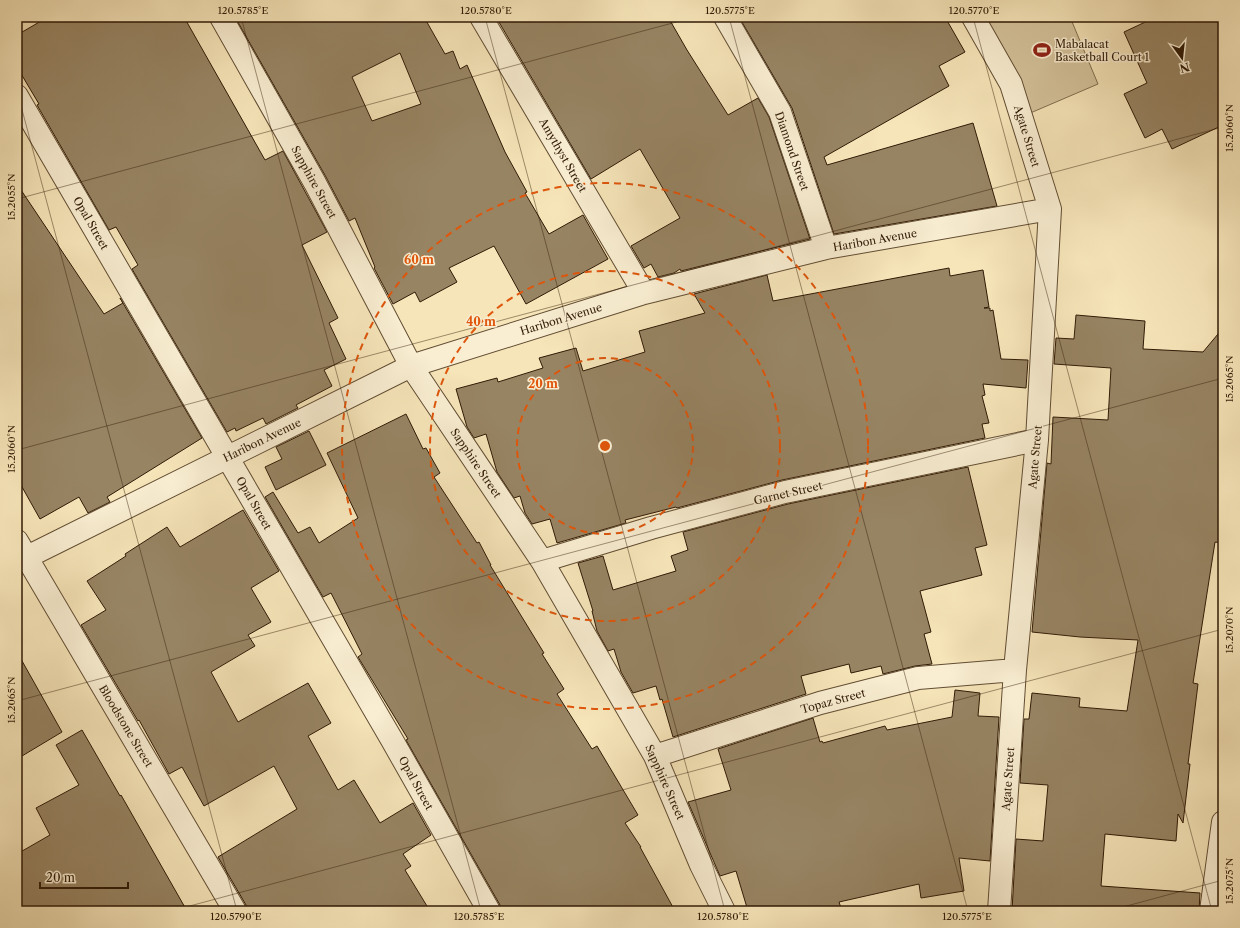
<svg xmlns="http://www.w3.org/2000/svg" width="1240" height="928" font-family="'Libre Caslon Text',serif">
  <rect width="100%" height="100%" fill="#f6e5b9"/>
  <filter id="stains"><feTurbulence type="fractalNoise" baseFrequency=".005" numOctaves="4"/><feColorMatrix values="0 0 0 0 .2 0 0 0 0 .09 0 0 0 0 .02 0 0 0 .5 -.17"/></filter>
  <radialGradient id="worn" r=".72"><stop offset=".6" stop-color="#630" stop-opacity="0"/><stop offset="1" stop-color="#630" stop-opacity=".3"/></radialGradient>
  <path fill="#d4c29b" stroke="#826e50" d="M985,17H1070L1098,84L1028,114Z"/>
  <path fill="#978463" stroke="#301a06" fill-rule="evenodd" d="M48,17H184L265,160L283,151L327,232L302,245L338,318L329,323L346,359L324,370L332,386L296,405L298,408L266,424L263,418L236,431L235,428L227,432L132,269L138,265L116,227L109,230L37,105L39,104L17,67V35Z
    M235,17H424L445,54L453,51L460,69L467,65L505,152L527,192L525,193L549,234L583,215L608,259L526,304L494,246L449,268L457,282L420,302L415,292L393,304L374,268L375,267L355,218L349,221L326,177ZM400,53L421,104L372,121L352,77Z
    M496,17H668L687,50L728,115L758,98L769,117L810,239L681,271L680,269L674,273L658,277L651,264L644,268L631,246L680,218L640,149L591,179Z
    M739,17H945L965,52L939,66L949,86L824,157L827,165L973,123L997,206L834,234L792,108Z
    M1156,17H1223V125L1172,149L1162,129L1145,138L1124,94L1147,83L1124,32Z
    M17,184L104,314L123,303L120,298L202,438L107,497L110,502L88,513L79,497L40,519L17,478Z
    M949,268L950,276L983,270L989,307L984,308H990V311L993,310L1001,359L1028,360L1026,388L983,384L985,395L982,396L989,423L982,424L985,438L782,480L677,508L676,507L625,520L626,523L557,543L550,519L532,524L525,513L520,496L514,498L497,472L486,434L474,438L467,427L456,389L497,378L498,382L543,368L539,358L576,348L583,371L645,352L639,331L705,313L694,294L767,275L773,301Z
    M1076,315L1145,321L1143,349L1203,352L1223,328V543L1215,542L1193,683L1198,684L1188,764H1190L1183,823L1178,814L1176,841L1105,834L1101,886L1200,893L1199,911H1012L1016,839L1043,841L1048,785L1020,783L1024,719H1029L1032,693L1080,698L1079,707L1127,711L1138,640L1080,637L1032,632L1047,463L1051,464L1053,417L1108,420L1111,368L1054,364L1056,338L1074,339Z
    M406,414L423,449L426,448L440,473L434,477L477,543L479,542L491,565H490L544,653L542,654L564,689L557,694L592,749L597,746L638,815L625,823L641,847H640L675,911H502L500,905L406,740L408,739L358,657L362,654L331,593L323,597L265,497L273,492L298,533L310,527L319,543L358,518L327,453Z
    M309,431L326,465L276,490L265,467L282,459L276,447Z
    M968,467L987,545L975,548L982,575L920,591L931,632L924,634L932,664L915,666L883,674L881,666L851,673L849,664L801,676L806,694L673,737L662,699L660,700L656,686L633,693L621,672L614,649L608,651L597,631L592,611H593L578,563L603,556L613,590L676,571L671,556L688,550L683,532L788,504Z
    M243,510L279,571L251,588L271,622L248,635L255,646L211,672L238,722L308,683L331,723L308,736L338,790L354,780L380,823L413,803L431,835L403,854L411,866L405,870L430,911H247L246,905L218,857L297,809L274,766L204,806L182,767L169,774L139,720L138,721L81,625L106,610L87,581L126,556L125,554L167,527L180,547Z
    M17,652L62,732L17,759Z
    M955,690L980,693L978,716L999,717L990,861L959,858L964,891L921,898L919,884L839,902L842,911H748L736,871L720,876L688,802L731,790L718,749L813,718L820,742L822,741L823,743L885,726L887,730L952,717Z
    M82,730L120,796L121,795L187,911H17V854L50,835L36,808L79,785L56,745Z"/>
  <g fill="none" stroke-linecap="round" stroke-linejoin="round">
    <g stroke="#624d33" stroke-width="24">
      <path id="minor" d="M221,17L315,183L411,366L542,561L655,756L701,865L724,911
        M481,17L644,293
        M725,17L780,112L826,248
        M973,17L1011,84L1050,209L1037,440L1015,670L999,911
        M17,96L392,740L489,911
        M17,541L235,911
        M542,561L651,528L785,492L1037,440
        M17,562L411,366L644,293L826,248L1050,209
        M655,756L820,703L918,678L1015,670
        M1211,911L1223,822"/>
    </g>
    <use href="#minor" stroke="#f9eed2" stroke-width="22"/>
  </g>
  <path fill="none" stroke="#301a06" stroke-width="1" stroke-opacity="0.45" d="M241,17L481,911M485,17L725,911M729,17L968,911M973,17L1212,911M1217,17L1223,41M17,91L237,911M17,199L695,17M17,450L1223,127M17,701L1223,378M171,911L1223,629M1108,911L1223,880"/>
  <g fill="none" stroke="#df560c" stroke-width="2" stroke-dasharray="7 5">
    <circle cx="605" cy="446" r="88"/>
    <circle cx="605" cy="446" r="175"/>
    <circle cx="605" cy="446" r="263"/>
  </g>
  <defs>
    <g id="stadium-bare" transform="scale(1.38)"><path d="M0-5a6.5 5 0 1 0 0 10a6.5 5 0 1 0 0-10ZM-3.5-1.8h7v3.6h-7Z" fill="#8f2418" stroke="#f9eed2" stroke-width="2.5" paint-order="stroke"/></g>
  </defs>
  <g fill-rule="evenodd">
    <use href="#stadium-bare" x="1042" y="50"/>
  </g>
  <g text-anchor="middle" stroke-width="3" stroke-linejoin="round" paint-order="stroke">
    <g font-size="11" fill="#301a06" stroke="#f9eed2" text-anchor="start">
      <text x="1055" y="48">Mabalacat<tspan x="1055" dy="13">Basketball Court 1</tspan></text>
    </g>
    <g font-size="11" fill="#301a06" stroke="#f9eed2">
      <text transform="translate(1027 136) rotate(73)" y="4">Agate Street</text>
      <text transform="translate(792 151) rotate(71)" y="4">Diamond Street</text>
      <text transform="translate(563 155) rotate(60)" y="4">Amythyst Street</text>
      <text transform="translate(314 182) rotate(61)" y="4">Sapphire Street</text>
      <text transform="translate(91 223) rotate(60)" y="4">Opal Street</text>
      <text transform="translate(875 240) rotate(-10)" y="4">Haribon Avenue</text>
      <text transform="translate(561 319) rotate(-17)" y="4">Haribon Avenue</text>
      <text transform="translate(262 440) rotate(-26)" y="4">Haribon Avenue</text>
      <text transform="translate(1035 457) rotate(-85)" y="4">Agate Street</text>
      <text transform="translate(476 463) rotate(56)" y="4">Sapphire Street</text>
      <text transform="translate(788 493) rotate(-13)" y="4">Garnet Street</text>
      <text transform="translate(254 503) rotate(60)" y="4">Opal Street</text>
      <text transform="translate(833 701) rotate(-15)" y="4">Topaz Street</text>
      <text transform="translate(126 726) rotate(59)" y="4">Bloodstone Street</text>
      <text transform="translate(1008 779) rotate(-86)" y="4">Agate Street</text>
      <text transform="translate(665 782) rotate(66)" y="4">Sapphire Street</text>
      <text transform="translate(416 783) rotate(61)" y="4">Opal Street</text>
    </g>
  </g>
  <circle cx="605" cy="446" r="6" fill="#df560c" stroke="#f9eed2" stroke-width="2"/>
  <g font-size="12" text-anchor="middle" font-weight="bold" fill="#df560c" stroke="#f9eed2" stroke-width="3" stroke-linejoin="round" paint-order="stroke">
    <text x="419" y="264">60 m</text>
    <text x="481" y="326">40 m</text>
    <text x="543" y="388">20 m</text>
  </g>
  <rect width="1240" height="928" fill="none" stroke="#f6e5b9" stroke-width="44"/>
  <g transform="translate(1182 58) rotate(165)" stroke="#f9eed2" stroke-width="3" paint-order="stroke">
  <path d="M0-3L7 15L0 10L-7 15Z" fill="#301a06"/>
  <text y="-6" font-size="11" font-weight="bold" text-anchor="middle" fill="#301a06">N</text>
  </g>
  <path d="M40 882v6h88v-6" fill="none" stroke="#301a06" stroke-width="2"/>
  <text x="46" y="882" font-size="12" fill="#301a06" stroke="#f9eed2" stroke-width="3" paint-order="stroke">20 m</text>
  <rect x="22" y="22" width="1196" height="884" fill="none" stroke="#301a06" stroke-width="1.5"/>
  <g font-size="10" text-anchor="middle" fill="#301a06">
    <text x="243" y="14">120.5785°E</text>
    <text x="486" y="14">120.5780°E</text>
    <text x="730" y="14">120.5775°E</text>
    <text x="974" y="14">120.5770°E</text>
    <text transform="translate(1229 128) rotate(-90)" y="4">15.2060°N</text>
    <text transform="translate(11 197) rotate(-90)" y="4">15.2055°N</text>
    <text transform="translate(1229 379) rotate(-90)" y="4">15.2065°N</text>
    <text transform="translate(11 449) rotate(-90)" y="4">15.2060°N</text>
    <text transform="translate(1229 630) rotate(-90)" y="4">15.2070°N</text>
    <text transform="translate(11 700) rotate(-90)" y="4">15.2065°N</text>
    <text transform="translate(1229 881) rotate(-90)" y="4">15.2075°N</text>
    <text x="236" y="920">120.5790°E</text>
    <text x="479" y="920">120.5785°E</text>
    <text x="723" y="920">120.5780°E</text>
    <text x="967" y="920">120.5775°E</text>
  </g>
  <rect width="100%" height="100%" filter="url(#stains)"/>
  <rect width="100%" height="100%" fill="url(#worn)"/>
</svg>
